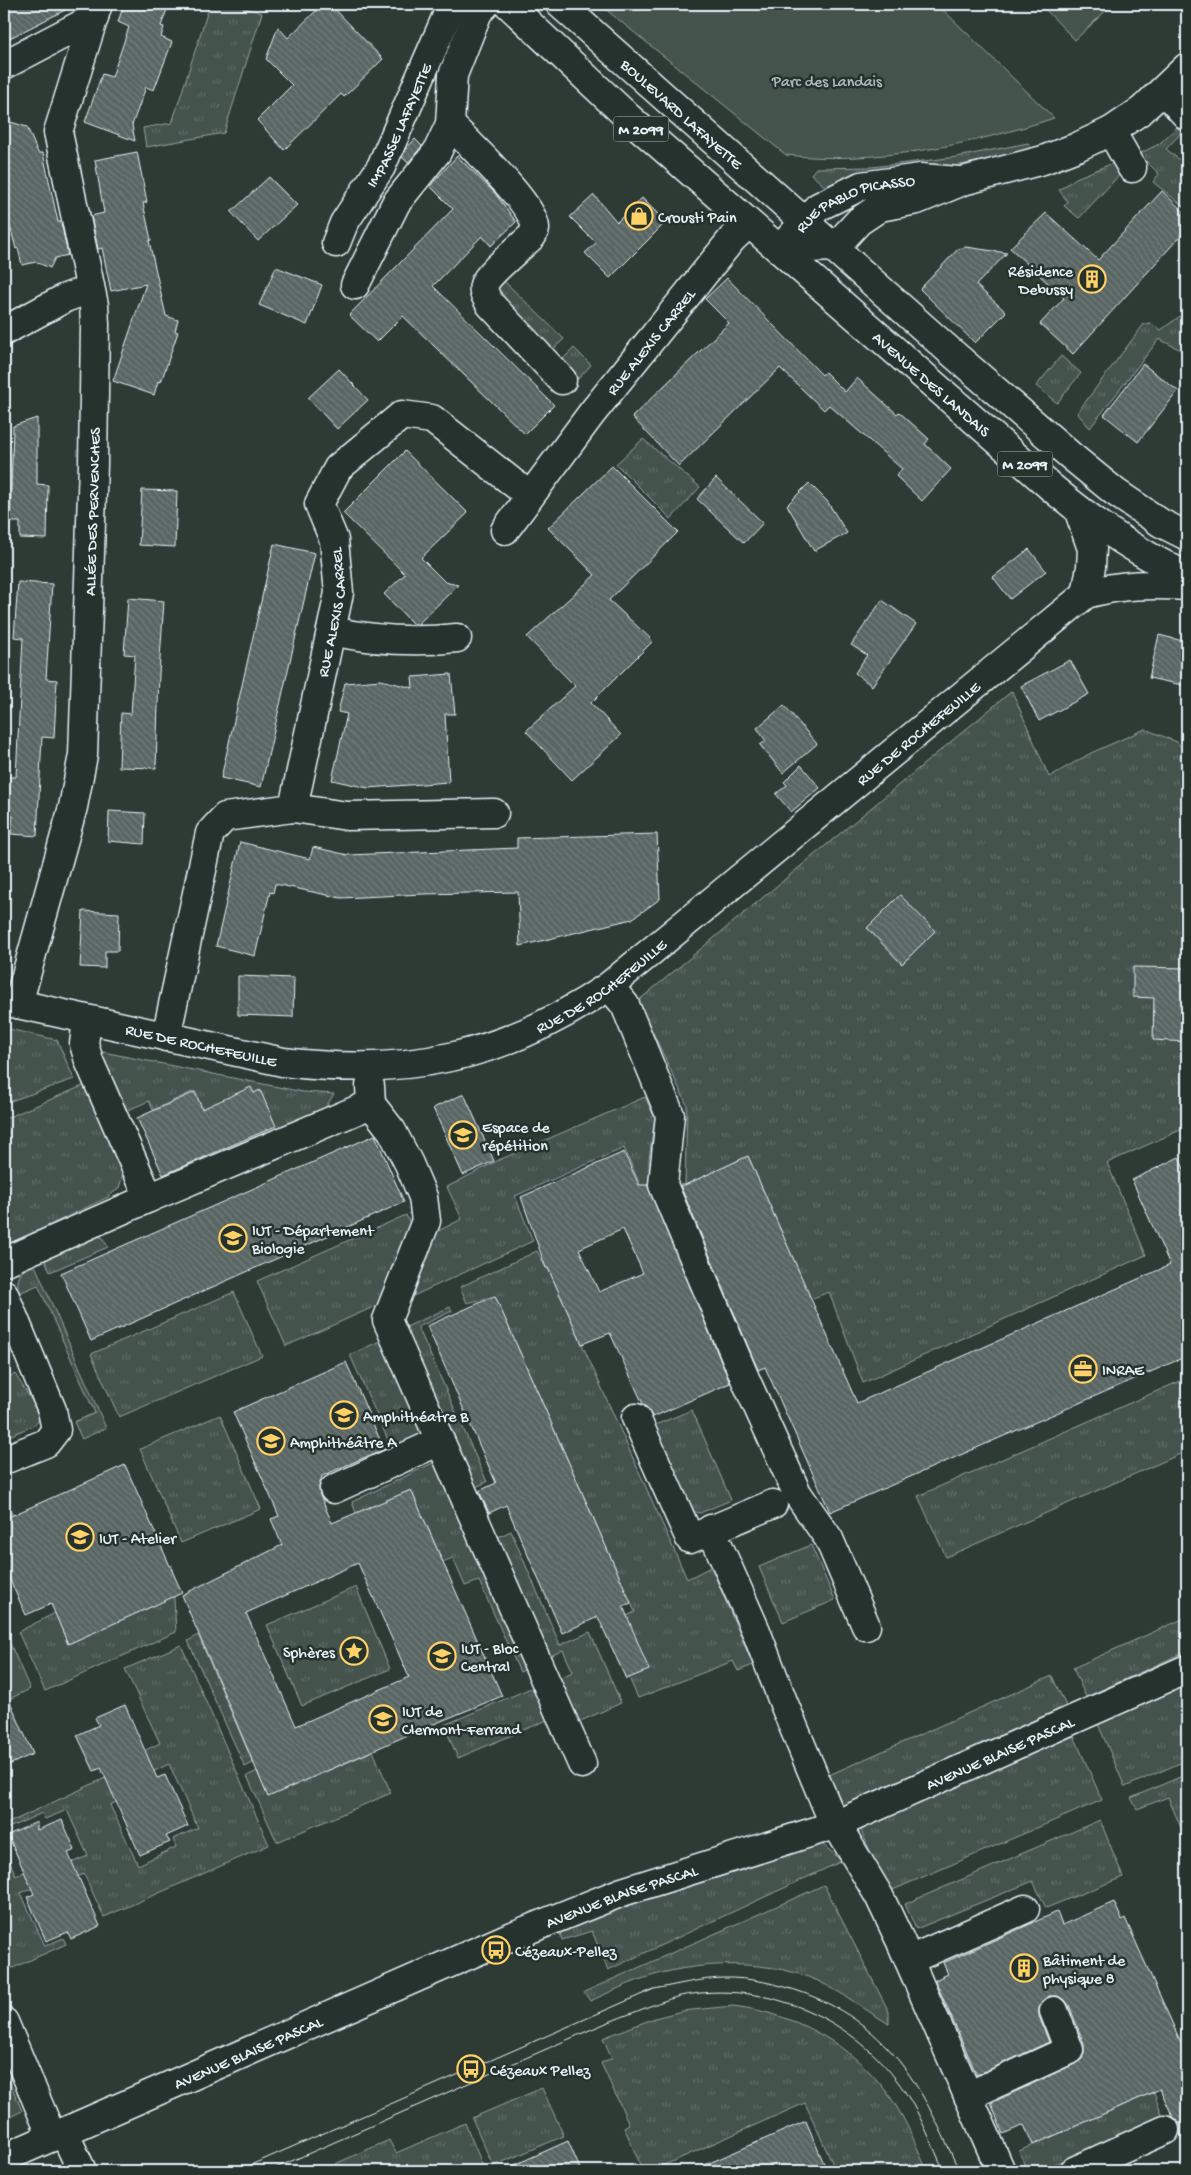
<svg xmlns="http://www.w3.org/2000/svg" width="1191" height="2175" font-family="'Gochi Hand',sans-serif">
  <defs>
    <pattern id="grass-tufts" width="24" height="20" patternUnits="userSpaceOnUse" patternTransform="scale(1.25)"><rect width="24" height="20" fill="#45524e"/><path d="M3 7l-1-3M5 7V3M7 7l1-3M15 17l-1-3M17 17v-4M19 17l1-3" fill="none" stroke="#606b68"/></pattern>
    <pattern id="building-back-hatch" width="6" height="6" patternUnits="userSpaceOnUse" patternTransform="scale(1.25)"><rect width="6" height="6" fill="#596563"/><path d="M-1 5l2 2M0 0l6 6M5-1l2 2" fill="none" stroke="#717c7a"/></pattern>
  </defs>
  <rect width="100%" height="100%" fill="#2e3b35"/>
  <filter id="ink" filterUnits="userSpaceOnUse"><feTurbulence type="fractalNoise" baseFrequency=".02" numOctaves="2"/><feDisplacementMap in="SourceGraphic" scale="10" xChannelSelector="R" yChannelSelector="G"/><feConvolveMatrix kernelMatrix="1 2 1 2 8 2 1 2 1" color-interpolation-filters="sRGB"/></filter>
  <g filter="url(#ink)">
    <path fill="url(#grass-tufts)" stroke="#96a2a3" d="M210,4H232L262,13L224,133L146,147L143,128L172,123Z
      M1178,126L1183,131L1166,149L1187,166V209L1153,182L1159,174L1139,154L1159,144Z
      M1028,143L1033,151L829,190L811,174L816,168L872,167L957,157Z
      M1116,162L1125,169L1079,218L1064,206L1068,202L1059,190L1076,178Z
      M503,280L564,339L550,352L490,293Z
      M1187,311V353L1159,339L1090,428L1077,413L1144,324L1150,323L1161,330Z
      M574,348L591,365L578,379L560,362Z
      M1061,356L1081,373L1057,403L1036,386Z
      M643,439L700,487L671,519L616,464Z
      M1012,691L1049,777L1091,753L1145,729L1177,742L1187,754V1127L1107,1163L1146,1255L863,1383L829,1292L811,1299L748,1156L685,1185L687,1105L638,1001Z
      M4,1028L57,1040L74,1079L11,1101L4,1091Z
      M93,1050L303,1092L334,1094L322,1113L278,1133L260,1091L203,1109L194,1091L153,1110L149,1101L121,1113Z
      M85,1085L123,1174L119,1188L108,1197L4,1247V1119Z
      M645,1097L655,1118L649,1159L650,1200L731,1382L728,1384L624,1148L515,1196L533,1241L413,1296L436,1232L462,1219L447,1187L499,1160Z
      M406,1215L410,1223L378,1305L286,1346L257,1281Z
      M93,1236L102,1237L108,1247L50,1272L44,1257Z
      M537,1251L546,1268H548L687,1579L711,1567L753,1665L738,1671L733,1661L638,1698L606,1626L635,1612L495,1296L467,1303L460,1287Z
      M34,1263L106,1428L82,1439L74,1422L95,1413L38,1285L19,1293C15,1279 21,1269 34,1263Z
      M234,1292L262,1356L119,1417L91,1354Z
      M450,1307L452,1311L418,1327L487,1482L473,1488L402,1329Z
      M382,1340L426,1436L393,1451L350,1355Z
      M15,1374L35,1406L39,1420L35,1425L4,1438V1379Z
      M1187,1378V1451L946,1557L918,1496Z
      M692,1410L731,1500L700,1513L691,1511L655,1425Z
      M220,1415L261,1509L181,1543L140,1449Z
      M439,1460L531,1667L520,1672L479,1581L465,1586L453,1558L443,1562L411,1490L356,1513L352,1502Z
      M4,1497L13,1515L4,1519Z
      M511,1531L560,1645L590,1632L621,1703L574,1724L554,1680L573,1672L563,1650L546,1658L494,1539Z
      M811,1545L835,1600L783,1622L759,1567Z
      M172,1565L176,1632L45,1691L18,1632L55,1613L68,1644L155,1605L142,1575Z
      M356,1587L390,1669L302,1706L267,1625Z
      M1187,1617V1651L1086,1697L1073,1668Z
      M4,1630L30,1689L9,1699L4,1687Z
      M198,1635L253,1763L245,1767L188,1641Z
      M181,1645L269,1845L104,1917L84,1874L72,1879L66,1865L88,1856L67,1810L45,1819L42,1813L4,1830V1825L114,1774L125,1798L110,1805L138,1865L176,1847L173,1839L198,1828L169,1764L150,1773L140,1753L160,1743L125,1669Z
      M1052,1676L1066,1706L843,1805L829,1775Z
      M538,1685L552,1718L458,1758L444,1725Z
      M1187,1685V1760L1125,1787L1098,1724Z
      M1074,1736L1102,1800L888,1892L860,1828Z
      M373,1751L391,1793L277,1842L247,1776L257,1771L268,1797Z
      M1187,1774V1842L1168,1797L1137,1809L1131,1798Z
      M1100,1820L1123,1877L1046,1908L1033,1881L916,1929L905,1904Z
      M822,1844L842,1861L608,1970L592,1931L562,1940L559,1930L583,1920Z
      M4,1848L16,1876L33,1868L40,1885L21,1893L45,1946L63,1938L66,1944L4,1972Z
      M824,1885L889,2012V2024C868,2012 849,1997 828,1986C776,1957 693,1960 639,1980C622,1986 606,1994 590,2001L584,1992Z
      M733,2006C802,2014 868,2053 902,2116C912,2133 919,2153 927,2171H836L805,2103L651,2171H643L624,2127L629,2124L601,2063L612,2058L603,2038L655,2018L682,2011Z
      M4,2068L22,2111L4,2120Z
      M542,2088L564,2136L493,2166L472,2118Z
      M1154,2092L1163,2118L1037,2171H1027L1019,2151Z
      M465,2123L485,2171H339L335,2164L389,2140L396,2153Z"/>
    <path fill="#45524e" stroke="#96a2a3" d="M599,4H937L1054,118C972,145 872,165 786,155Z
      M1040,4H1113L1075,40Z"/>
    <path fill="url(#building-back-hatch)" stroke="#e8f1f8" fill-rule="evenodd" d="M4,4H77L4,41Z
      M124,4H169L161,26L164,27L161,37L172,42L154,90L146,87L132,125L135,141L85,122L102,74L112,77L129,27L118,22Z
      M323,4H330L383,59L344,97L341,94L284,150L257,120L292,85L266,59L278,27L288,38Z
      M4,120L27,127L38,153H43L58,222H61L68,255L55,258L50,268L36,262L22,265L18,248L16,249L4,203Z
      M415,139L422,146L408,163L402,157L406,149Z
      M137,152L147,202L143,203L151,240L149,241L166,316L178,320L175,331L178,332L161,382L158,381L154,395L113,381L146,284L111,291L102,248L98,249L91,216L104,213L95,160Z
      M457,156L495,193L516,222L491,246L482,236L433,286L554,405L525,434L403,316L377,342L349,315L453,209L430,186Z
      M269,177L297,205L258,241L231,212Z
      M1162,191L1187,215V229L1073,354L1040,324L1064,298L1010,248L1046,213L1098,260Z
      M594,195L617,222L642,198L666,222L610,278L585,253L596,243L570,217Z
      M966,247L1007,253L976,285L1006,312L975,343L920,289L958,249Z
      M276,267L322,285L307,325L259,305Z
      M727,278L822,375L825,372L845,392L857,378L897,414L899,412L929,439L925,444L951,469L922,501L896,476L902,469L829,405L824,410L780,368L679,466L632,417L729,323L705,299Z
      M1143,364L1178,391L1138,442L1104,415Z
      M339,369L368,400L337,429L308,398Z
      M37,418V484L48,485L47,539L20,538V522H10L13,426Z
      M405,451L468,513L421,558L445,582L458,585L417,625H414L384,594L405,574L343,513Z
      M612,466L678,532L609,600L653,641L591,703L621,735L572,780L526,731L575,686L527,637L595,575L548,528Z
      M716,478L763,523L744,543L697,499Z
      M809,483L827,501L847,533L814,551L787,505Z
      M142,490L177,491L175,547L139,545Z
      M274,544L315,553L261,787L221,778Z
      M1029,549L1046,571L1010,599L993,577Z
      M18,582L52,584L46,679L57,680L54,738L42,737L37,836L11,834L13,816H4V777H16L23,638L14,637Z
      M128,598L164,601L159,673L156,768L119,767L121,713L131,714L135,655L124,654Z
      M882,600L916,624L872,686L855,673L867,655L851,645Z
      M1159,635L1187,642V686L1149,678Z
      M1070,660L1089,694L1039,721L1021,686Z
      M451,674L455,714H445L449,782L368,788L332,780L347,714L338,712L345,683L381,680L413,688L412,677Z
      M784,705L817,744L783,773L760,745L766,741L757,728Z
      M801,765L820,788L791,812L776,794L787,785L784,782Z
      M109,811L145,813L144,844L108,841Z
      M657,834L660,899L632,919L520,946L518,892L423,894L341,898L275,884L273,893L270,892L255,956L216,946L240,842L310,859L313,847L348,855L517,848V838Z
      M900,895L935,931L902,964L867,928Z
      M83,911L119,913L118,951H105V968L80,967Z
      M1133,967L1187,968V1042L1153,1040L1154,998L1133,997Z
      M238,976L294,978L293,1017L238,1015Z
      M251,1087L254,1093L260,1090L276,1126L163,1175L137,1118L195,1092L202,1109Z
      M464,1094L494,1161L463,1175L433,1108Z
      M375,1135L404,1202L91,1341L61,1273Z
      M624,1152L639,1185H648L730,1383L653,1417L643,1404L610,1333L582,1344L548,1268H546L521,1197ZM623,1229L643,1273L599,1292L579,1249Z
      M748,1156L857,1403L1170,1265L1132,1180L1179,1157L1187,1176V1356L830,1512L765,1367L758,1370L680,1185H685Z
      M495,1296L631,1603L623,1606L649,1670L626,1679L598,1617L562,1633L506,1505L489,1513L479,1491L496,1483L427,1326Z
      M346,1362L384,1449L322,1476L319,1487L320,1495L332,1523L411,1490L502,1696L417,1731L268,1797L182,1595L282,1545L271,1519L279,1516L233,1412ZM358,1563L409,1677L296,1726L246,1613Z
      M125,1465L182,1593L68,1644L51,1604L26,1615L4,1567V1519Z
      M4,1688L33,1754L4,1767Z
      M125,1705L157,1778L165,1775L188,1826L166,1836L170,1842L140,1855L101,1768L94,1771L77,1735L99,1725L95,1718Z
      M62,1820L75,1850L68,1853L100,1926L71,1939L68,1932L46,1941L27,1897L34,1894L8,1835L37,1822V1830Z
      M1114,1902L1122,1920L1125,1918L1187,2056V2149L1180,2133L1179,2123L1173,2117L1160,2089L1033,2145L1024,2125L1003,2134L991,2103L1075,2064L1082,2059L1084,2052V2044L1069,2005L1064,1999L1057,1996H1049L1042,2001L1039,2008V2016L1049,2042L977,2075L935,1980L948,1974L943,1963L1057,1912L1062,1925Z
      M806,2121L827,2171H691Z
      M568,2141L581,2171H501Z"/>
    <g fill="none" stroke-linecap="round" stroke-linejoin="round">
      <g stroke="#e8f1f8" stroke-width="31">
        <g id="minor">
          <path d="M4,65L94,18"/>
          <path d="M1164,91L1187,116"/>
          <path d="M450,124C466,141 537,207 535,229C535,231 533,234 532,236C523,245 487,274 484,285C482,292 487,298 490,304L562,380"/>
          <path d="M1111,131L1132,168"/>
          <path id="s1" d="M789,239L818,207L861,186L921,178L959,181"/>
          <path id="s2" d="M336,243L344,223L381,167L452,4"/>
          <path d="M780,249L835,247L859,221L880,207L917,200L963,181L1043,160L1077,147L1111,131L1142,110L1187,67"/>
          <path d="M355,285L396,203L437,152L450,124L453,75L478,12L486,4"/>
          <path d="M4,331L65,298L90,289"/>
          <path d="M1078,509L1092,549L1091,567L1086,594"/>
          <path id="s3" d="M505,530L592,413L732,239L748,224"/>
          <path d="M331,631C373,640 414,643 457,638"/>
          <path id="s4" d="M293,808L339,593L334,540L319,504L338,468L402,415L432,419L530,496"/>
          <path d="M609,986L625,1005L670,1115L663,1185L747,1383L797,1493L829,1539L866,1626"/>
          <path id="s5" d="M4,1001L283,1062C408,1077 505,1057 609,986L1086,594C1122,584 1150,584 1187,586"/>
          <path id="s6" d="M18,1004L73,807L83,755L93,464L95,325L94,305L58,132L98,4"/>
          <path d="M166,1037L210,833L225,817L293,808L347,816L494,813"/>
          <path d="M371,1104L392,1131L409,1164L423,1197L426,1221L387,1320L582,1764"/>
          <path d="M149,1198L371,1104L370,1086"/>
          <path d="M4,1262L149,1198L89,1061L84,1044L87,1020"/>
          <path d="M4,1294L52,1410L56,1430L46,1443L4,1460"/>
          <path d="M636,1418L690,1539L773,1504"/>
          <path d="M334,1489L440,1441"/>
          <path d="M711,1529L756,1631L784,1704L829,1812L879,1896L900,1940L1001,2171"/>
          <path d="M909,1960L1025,1909"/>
          <path d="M4,2022L52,2137"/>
          <path d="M968,2096L1069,2050L1054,2011"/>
          <path d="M64,2132L82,2171"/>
          <path id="s7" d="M4,2158L505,1939L622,1892L835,1825L1187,1669"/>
          <path d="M1074,2171L1165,2130"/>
        </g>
      </g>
      <g stroke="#e8f1f8" stroke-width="31">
        <g id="major">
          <path id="s8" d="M508,4L629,118L1052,488C1094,523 1137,553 1187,576"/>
          <path id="s9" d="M560,4L943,345L1071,456L1115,492L1161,523L1187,536"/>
        </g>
      </g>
      <use href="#minor" stroke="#26332d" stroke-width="28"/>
      <use href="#major" stroke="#26332d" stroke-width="28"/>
      <path stroke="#e8f1f8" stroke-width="1" d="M237,2171L654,1989C676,1985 699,1979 722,1978C749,1977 778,1984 804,1993C893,2027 923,2089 959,2171
        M269,2171C353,2134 437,2097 521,2060C559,2044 596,2026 635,2012C650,2006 665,2000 680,1996C767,1979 857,2019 905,2092C922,2117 932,2145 944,2171"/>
    </g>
  </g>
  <defs>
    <g id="shop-ring" transform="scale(1.4375)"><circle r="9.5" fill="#26332d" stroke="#ffd166" stroke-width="1.5"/><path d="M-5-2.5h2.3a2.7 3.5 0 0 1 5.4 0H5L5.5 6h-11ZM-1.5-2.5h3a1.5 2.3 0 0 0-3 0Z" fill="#ffd166"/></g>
    <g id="building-ring" transform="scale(1.4375)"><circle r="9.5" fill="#26332d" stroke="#ffd166" stroke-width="1.5"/><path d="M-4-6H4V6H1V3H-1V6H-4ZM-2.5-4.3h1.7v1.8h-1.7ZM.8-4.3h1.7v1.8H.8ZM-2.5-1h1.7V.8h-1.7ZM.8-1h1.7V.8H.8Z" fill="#ffd166"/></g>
    <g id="university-ring" transform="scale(1.4375)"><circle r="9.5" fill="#26332d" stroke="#ffd166" stroke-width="1.5"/><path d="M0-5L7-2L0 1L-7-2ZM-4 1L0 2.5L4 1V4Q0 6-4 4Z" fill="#ffd166"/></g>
    <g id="office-ring" transform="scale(1.4375)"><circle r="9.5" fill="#26332d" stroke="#ffd166" stroke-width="1.5"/><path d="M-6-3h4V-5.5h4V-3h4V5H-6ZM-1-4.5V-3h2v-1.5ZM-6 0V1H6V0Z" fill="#ffd166"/></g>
    <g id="sight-ring" transform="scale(1.4375)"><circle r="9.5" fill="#26332d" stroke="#ffd166" stroke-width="1.5"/><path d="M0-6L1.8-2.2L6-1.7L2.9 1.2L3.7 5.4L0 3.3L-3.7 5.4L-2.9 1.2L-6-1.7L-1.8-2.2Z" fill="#ffd166"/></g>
    <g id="bus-ring" transform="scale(1.4375)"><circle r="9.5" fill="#26332d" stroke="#ffd166" stroke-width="1.5"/><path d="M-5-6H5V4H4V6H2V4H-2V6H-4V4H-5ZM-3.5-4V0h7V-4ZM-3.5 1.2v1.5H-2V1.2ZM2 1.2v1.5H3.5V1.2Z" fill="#ffd166"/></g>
  </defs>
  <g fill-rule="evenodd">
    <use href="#shop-ring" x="639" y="216"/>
    <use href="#building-ring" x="1092" y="279"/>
    <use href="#university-ring" x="463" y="1135"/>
    <use href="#university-ring" x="233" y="1238"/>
    <use href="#office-ring" x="1083" y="1369"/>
    <use href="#university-ring" x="344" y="1415"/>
    <use href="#university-ring" x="271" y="1441"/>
    <use href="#university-ring" x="80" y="1537"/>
    <use href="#sight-ring" x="354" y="1651"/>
    <use href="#university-ring" x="442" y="1656"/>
    <use href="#university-ring" x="383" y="1719"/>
    <use href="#bus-ring" x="496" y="1950"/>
    <use href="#building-ring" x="1024" y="1968"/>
    <use href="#bus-ring" x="471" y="2069"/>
  </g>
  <g text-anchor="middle" stroke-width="5" stroke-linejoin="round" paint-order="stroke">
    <g fill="#26332d" stroke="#aeb8bb" stroke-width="1">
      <rect x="613.5" y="116.5" width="55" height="25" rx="4"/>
      <rect x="997.5" y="451.5" width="55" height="25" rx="4"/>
    </g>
    <g font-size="15" font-weight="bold" fill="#e8f1f8">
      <text x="641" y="134">M 2099</text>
      <text x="1025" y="469">M 2099</text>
    </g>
    <g font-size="16" fill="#afb9bc" stroke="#26332d">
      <text x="827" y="86">Parc des Landais</text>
    </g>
    <g font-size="16" fill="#e8f1f8" stroke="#26332d">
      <text dy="6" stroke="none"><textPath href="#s9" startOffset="164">BOULEVARD LAFAYETTE</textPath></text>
      <text dy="6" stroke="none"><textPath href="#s2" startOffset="134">IMPASSE LAFAYETTE</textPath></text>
      <text dy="6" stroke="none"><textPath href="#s1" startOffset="79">RUE PABLO PICASSO</textPath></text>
      <text dy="6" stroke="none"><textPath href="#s3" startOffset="238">RUE ALEXIS CARREL</textPath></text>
      <text dy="6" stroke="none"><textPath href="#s8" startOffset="569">AVENUE DES LANDAIS</textPath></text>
      <text dy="6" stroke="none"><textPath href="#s6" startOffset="501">ALLÉE DES PERVENCHES</textPath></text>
      <text dy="6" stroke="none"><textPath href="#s4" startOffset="200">RUE ALEXIS CARREL</textPath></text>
      <text dy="6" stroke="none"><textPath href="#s5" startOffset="1028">RUE DE ROCHEFEUILLE</textPath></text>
      <text dy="6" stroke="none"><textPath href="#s5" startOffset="622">RUE DE ROCHEFEUILLE</textPath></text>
      <text dy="6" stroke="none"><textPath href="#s5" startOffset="202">RUE DE ROCHEFEUILLE</textPath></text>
      <text dy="6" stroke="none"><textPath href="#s7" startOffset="1076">AVENUE BLAISE PASCAL</textPath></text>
      <text dy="6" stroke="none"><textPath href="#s7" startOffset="671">AVENUE BLAISE PASCAL</textPath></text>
      <text dy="6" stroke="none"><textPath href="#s7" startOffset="266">AVENUE BLAISE PASCAL</textPath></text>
    </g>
    <g font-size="16" fill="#e8f1f8" stroke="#26332d" text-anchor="start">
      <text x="658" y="222">Crousti Pain</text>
      <text x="1073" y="276" text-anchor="end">Résidence<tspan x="1073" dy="18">Debussy</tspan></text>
      <text x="482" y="1132">Espace de<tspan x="482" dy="18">répétition</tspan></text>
      <text x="252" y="1235">IUT - Département<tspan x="252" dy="18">Biologie</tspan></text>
      <text x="1102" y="1375">INRAE</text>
      <text x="363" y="1421">Amphithéatre B</text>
      <text x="290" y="1447">Amphithéâtre A</text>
      <text x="99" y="1543">IUT - Atelier</text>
      <text x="461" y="1653">IUT - Bloc<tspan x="461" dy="18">Central</tspan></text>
      <text x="335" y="1657" text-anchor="end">Sphères</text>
      <text x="402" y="1716">IUT de<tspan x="402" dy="18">Clermont-Ferrand</tspan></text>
      <text x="515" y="1956">Cézeaux-Pellez</text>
      <text x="1043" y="1965">Bâtiment de<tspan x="1043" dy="18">physique 8</tspan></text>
      <text x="490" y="2075">Cézeaux Pellez</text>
    </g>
  </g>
  <rect width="1191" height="2175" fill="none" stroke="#26332d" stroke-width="20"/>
  <rect x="10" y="10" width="1171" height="2155" fill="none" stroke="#e8f1f8" stroke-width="2" filter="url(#ink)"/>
</svg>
